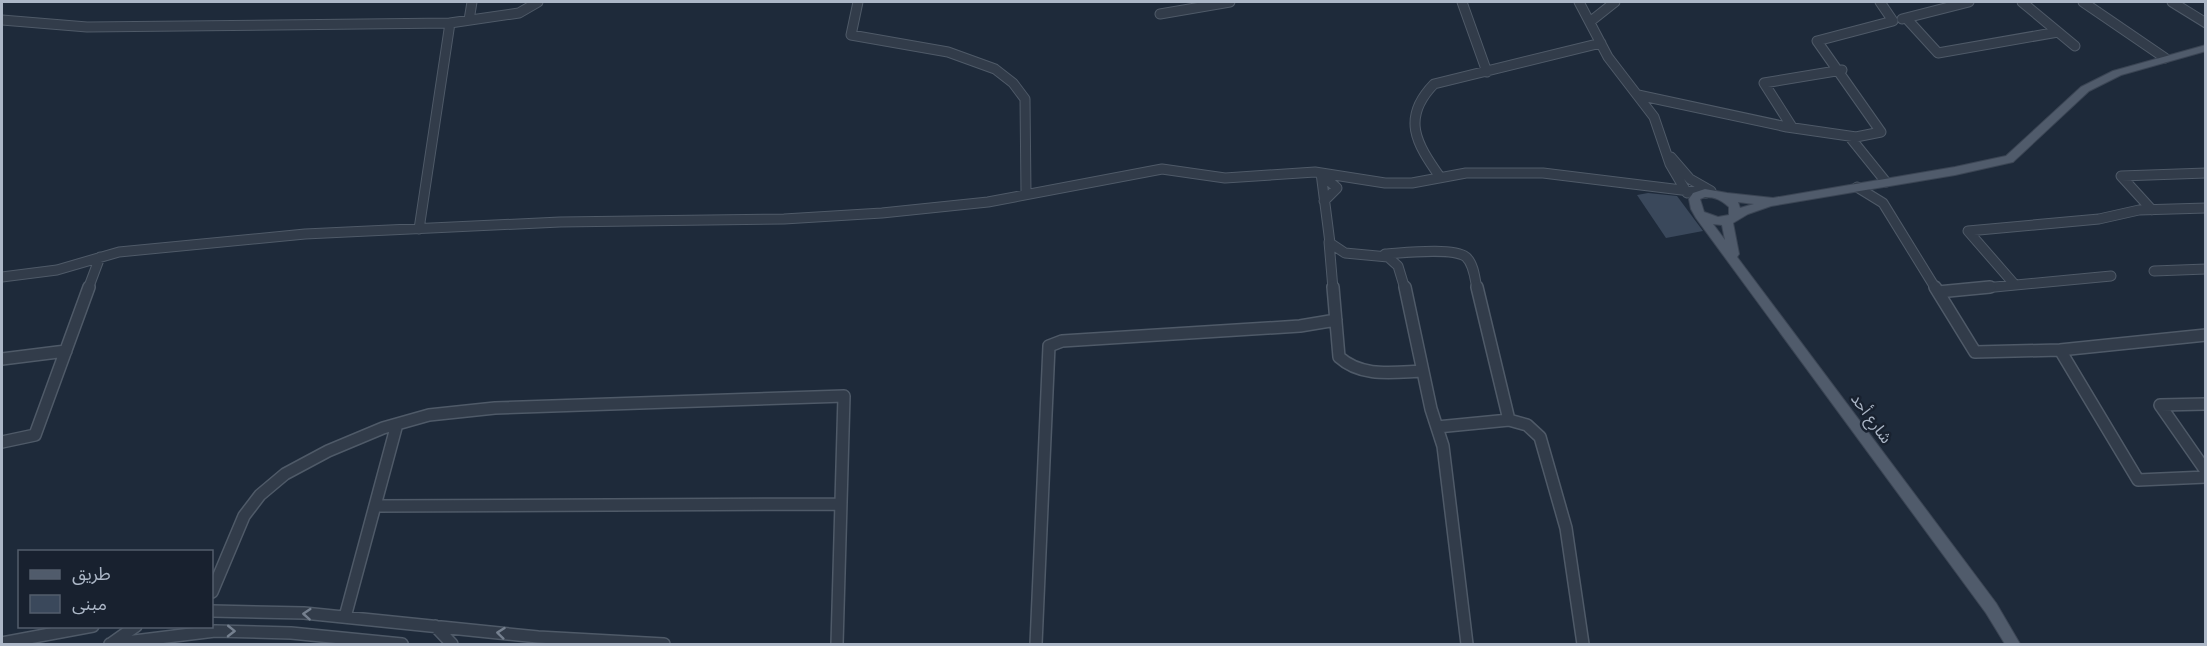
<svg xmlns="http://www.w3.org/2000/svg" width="2207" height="646" font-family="'PT Sans','Noto Sans Arabic',sans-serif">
  <rect width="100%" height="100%" fill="#1e2a3a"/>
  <path fill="#3a485b" d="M1648,193L1677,196L1703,231L1666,238L1637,195Z"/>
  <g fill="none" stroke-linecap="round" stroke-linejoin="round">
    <g stroke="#4f5a68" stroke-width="11">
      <path id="minor-far1" d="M858,2L851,35L948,52L995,69L1013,83L1025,99L1026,193
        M1462,2L1487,72
        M1579,2L1608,57L1654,117L1670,164L1687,193
        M2022,2L2075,46
        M2083,2L2165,58
        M2172,2L2206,23
        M1160,14L1230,2
        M1906,18L1938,53L2058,32
        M1902,19L1969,2
        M2,20L87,27L450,23
        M469,20L472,2
        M1591,21L1615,2
        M1638,95L1787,127L1856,137L1881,132L1817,41L1893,21L1880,2
        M1792,127L1764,83L1842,70
        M1849,136L1886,182
        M1671,157L1690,179L1711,191
        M1321,173L1330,243L1345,253L1388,257L1398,266L1405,289
        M1321,174L1337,188L1324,201
        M1440,177C1416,143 1401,118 1434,84L1601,43
        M1857,187L1883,203L1936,289
        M2152,210L2121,176L2206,173
        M419,229L450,23L519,13L538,2
        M1329,242L1333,289
        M1385,254C1403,253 1453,247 1466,257C1474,264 1475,279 1477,289
        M2154,271L2206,269
        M2,277L57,270L119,252L305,234L560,222L784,219L882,213L988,202L1162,169L1225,178L1315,172L1385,183H1412L1466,173H1543L1706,193
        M2015,285L1968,231L2099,219L2139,210L2206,208
        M88,289L100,257
        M1974,289L2111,276"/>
    </g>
    <g stroke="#4f5a68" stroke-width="14">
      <path id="minor" d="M1333,287L1339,357C1362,378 1394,372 1423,371
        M1405,287L1431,409L1443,446L1467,644
        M1477,287L1509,420
        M1935,287L1975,352L2060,350L2206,335
        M1938,292L1990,287
        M2060,350L2138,480L2206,477
        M2,359L66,351
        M2206,404L2160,405L2206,471
        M1437,427L1509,420L1527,425L1540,437L1566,528L1583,644
        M2,442L35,435L89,287
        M376,506L841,504
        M212,592L244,516L260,495L285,474L328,451L383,428L429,415L495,408L844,396L837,644
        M212,611L304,613L538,637L664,644
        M345,617L397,424
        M435,626L452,644
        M2,643L93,626
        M112,643L136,626
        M110,644L215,631L291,633L402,644
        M1036,644L1049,346L1062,341L1300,326L1336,320"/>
    </g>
    <g stroke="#3b4554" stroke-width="2">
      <path id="major" d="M2206,45V51L2121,75L2089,91L2013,162L1955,175L1771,206L1748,214L1733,223L1739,254L1737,257L1996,603L2020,644H2005L1986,613L1696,218L1691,209L1689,199L1693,193L1705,189L1727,193L1773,198L1955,167L2006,156L2081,87L2113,71ZM1705,197C1716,197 1721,200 1729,207V215L1718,217L1704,212L1700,199ZM1738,202L1754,204L1740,208ZM1713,224L1722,225L1725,240Z"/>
    </g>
    <use href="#minor-far1" stroke="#323c4a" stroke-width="9"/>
    <use href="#minor" stroke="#323c4a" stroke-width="11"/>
    <use href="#major" fill="#505b6b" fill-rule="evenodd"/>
  </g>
  <defs><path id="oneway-chevron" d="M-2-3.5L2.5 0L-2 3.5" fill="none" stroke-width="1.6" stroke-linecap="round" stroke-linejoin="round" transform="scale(1.5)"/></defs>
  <g stroke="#75808f">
    <use href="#oneway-chevron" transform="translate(307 614) rotate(-176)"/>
    <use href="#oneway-chevron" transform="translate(231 631) rotate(1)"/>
    <use href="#oneway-chevron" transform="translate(501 633) rotate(-174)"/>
  </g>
  <g text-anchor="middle" stroke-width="5" stroke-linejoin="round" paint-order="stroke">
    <g font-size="16" fill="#acb7c7" stroke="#18212f">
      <text transform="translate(1872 418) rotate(54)" y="6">شارع أحد</text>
    </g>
  </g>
  <rect width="2207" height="646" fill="none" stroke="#acb7c7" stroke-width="6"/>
  <rect x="18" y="550" width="195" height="78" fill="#18212f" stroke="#535d6c" stroke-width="1.5"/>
  <rect x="30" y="570" width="30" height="9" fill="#505b6b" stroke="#535d6c" stroke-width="1.5"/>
  <text x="72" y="580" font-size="18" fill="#acb7c7">طريق</text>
  <rect x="30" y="595" width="30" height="18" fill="#3a485b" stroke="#535d6c" stroke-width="1.5"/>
  <text x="72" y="610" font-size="18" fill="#acb7c7">مبنى</text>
</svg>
